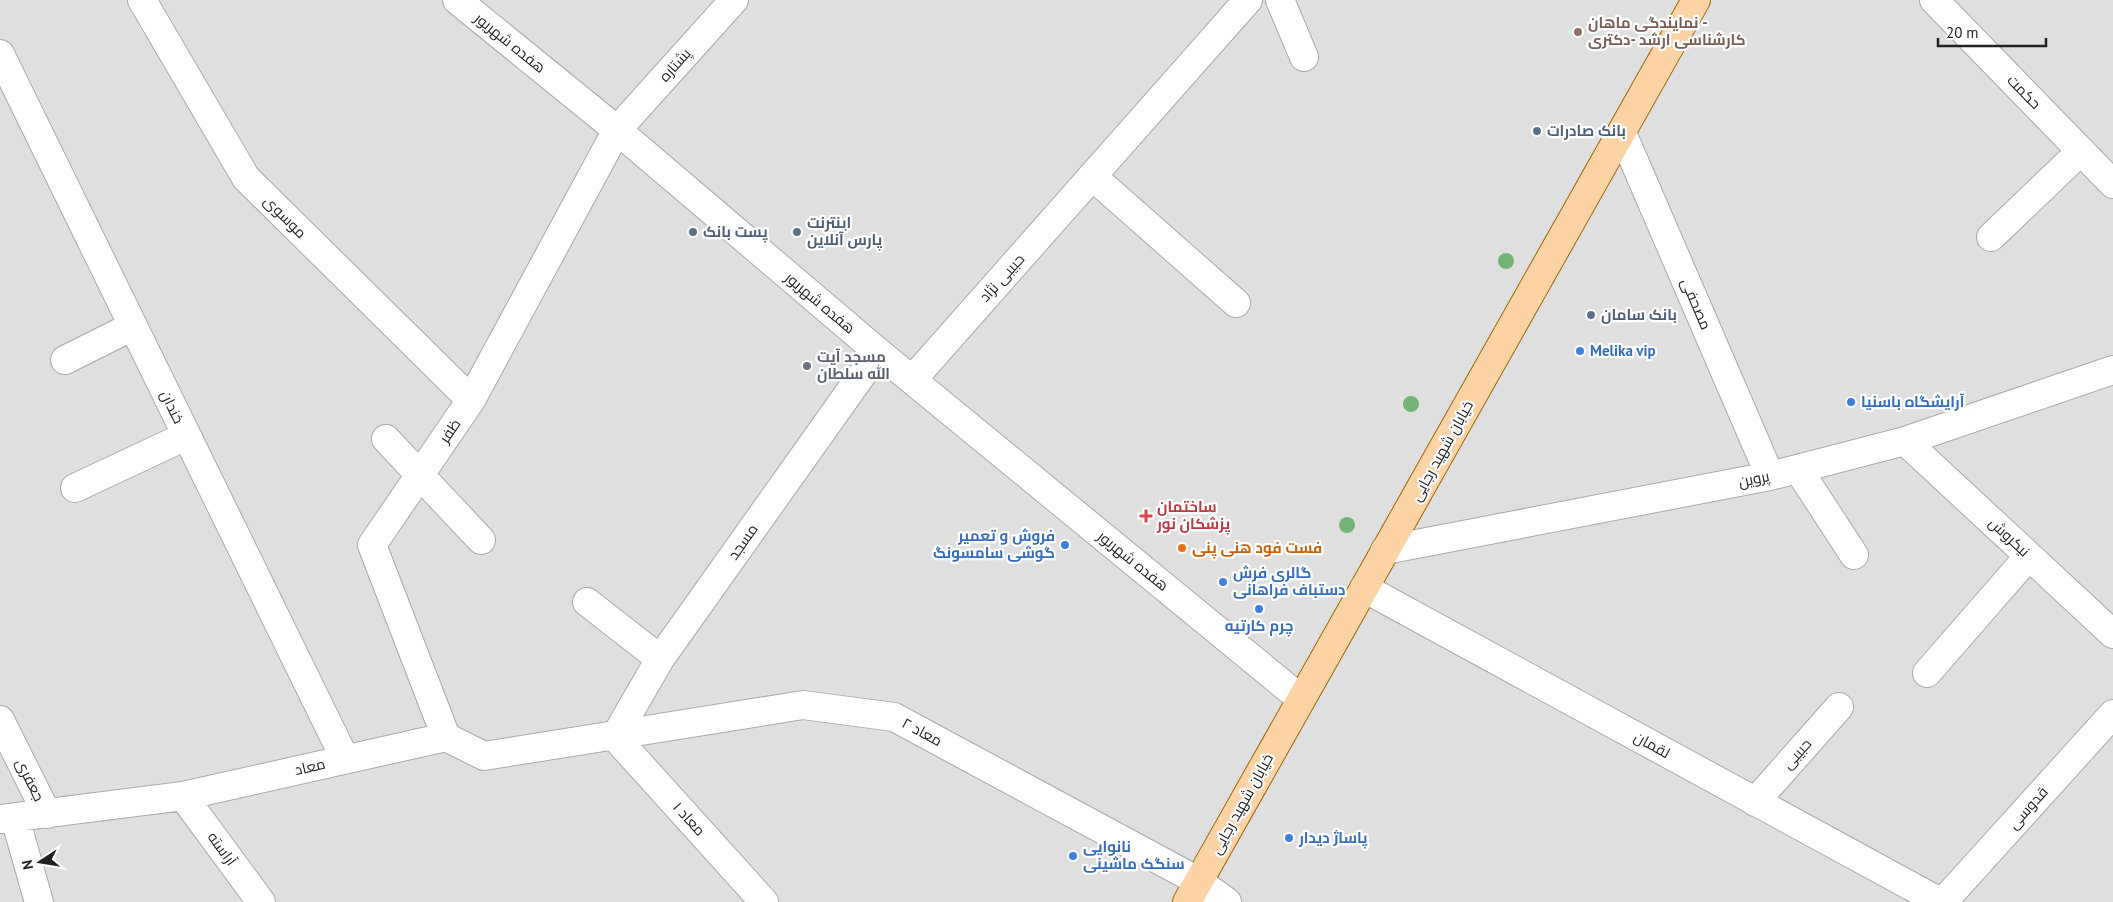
<svg xmlns="http://www.w3.org/2000/svg" width="2113" height="902" font-family="'PT Sans',Cairo,sans-serif">
  <rect width="100%" height="100%" fill="#f2efe9"/>
  <path fill="#e0dfdf" d="M0,0H2113V902H0Z"/>
  <g fill="none" stroke-linecap="round" stroke-linejoin="round">
    <g stroke="#a9a9a9" stroke-width="30">
      <path id="minor" d="M142,0L246,178L471,400
        M457,0L617,130L878,352L1301,699
        M1280,0L1304,57
        M1934,0L2113,184
        M0,54L345,759
        M1622,133L1770,476
        M1092,176L1236,303
        M1991,237L2081,151
        M65,360L133,326
        M912,380L1248,0
        M386,439L481,540
        M1905,441L2113,634
        M1798,469L1854,555
        M75,488L186,436
        M1385,550L1770,476L1905,441L2113,370
        M1364,588L1940,902
        M587,602L660,659
        M1927,673L2029,556
        M0,720L47,814
        M446,737L372,545L471,400L617,130L734,0
        M615,737L660,659L878,352
        M615,737L764,902
        M183,796L261,902
        M1755,802L1839,707
        M15,818L39,902
        M0,819L183,796L446,737L484,756L803,705L894,717L1198,881L1227,902
        M1943,902L2113,714"/>
    </g>
    <g stroke="#9e6602" stroke-width="30">
      <path id="major" d="M1187,902L1696,0"/>
    </g>
    <use href="#minor" stroke="#fff" stroke-width="28"/>
    <use href="#major" stroke="#fbd3a5" stroke-width="28"/>
  </g>
  <g fill="#74b474">
    <circle cx="1506" cy="261" r="8"/>
    <circle cx="1411" cy="404" r="8"/>
    <circle cx="1347" cy="525" r="8"/>
  </g>
  <circle fill="#8d6e63" stroke="#fff" stroke-width="2" cx="1578" cy="32" r="5"/>
  <g fill="#5c6f8a" stroke="#fff" stroke-width="2">
    <circle cx="1537" cy="131" r="5"/>
    <circle cx="693" cy="232" r="5"/>
    <circle cx="797" cy="232" r="5"/>
    <circle cx="1591" cy="315" r="5"/>
  </g>
  <g fill="#3f7fe0" stroke="#fff" stroke-width="2">
    <circle cx="1580" cy="351" r="5"/>
    <circle cx="1851" cy="402" r="5"/>
    <circle cx="1065" cy="545" r="5"/>
    <circle cx="1223" cy="582" r="5"/>
    <circle cx="1259" cy="609" r="5"/>
    <circle cx="1289" cy="838" r="5"/>
    <circle cx="1073" cy="856" r="5"/>
  </g>
  <circle fill="#6b7280" stroke="#fff" stroke-width="2" cx="807" cy="366" r="5"/>
  <path fill="#e0444e" stroke="#fff" stroke-width="2" d="M1143.5 508.5h5v5h5v5h-5v5h-5v-5h-5v-5h5z"/>
  <circle fill="#e8710a" stroke="#fff" stroke-width="2" cx="1182" cy="548" r="5"/>
  <g text-anchor="middle" stroke-width="4.5" stroke-linejoin="round" paint-order="stroke">
    <g font-size="15" font-weight="bold" fill="#785e54" stroke="#fff" text-anchor="start">
      <text x="1588" y="28">نمایندگی ماهان -<tspan x="1588" dy="17">کارشناسی ارشد -دکتری</tspan></text>
    </g>
    <g font-size="15" fill="#222" stroke="#fff">
      <text transform="translate(510 43) rotate(39)" y="5">هفده شهریور</text>
      <text transform="translate(675 65) rotate(-48)" y="5">پشتاره</text>
      <text transform="translate(2024 92) rotate(46)" y="5">حکمت</text>
      <text transform="translate(285 217) rotate(45)" y="5">موسوی</text>
      <text transform="translate(1002 278) rotate(-48)" y="5">حبیبی نژاد</text>
      <text transform="translate(820 303) rotate(40)" y="5">هفده شهریور</text>
      <text transform="translate(1696 304) rotate(67)" y="5">مصحفی</text>
      <text transform="translate(172 407) rotate(64)" y="5">خندان</text>
      <text transform="translate(450 431) rotate(-56)" y="5">ظفر</text>
      <text transform="translate(1442 451) rotate(-61)" y="5">خیابان شهید رجایی</text>
      <text transform="translate(1754 479) rotate(-12)" y="5">پروین</text>
      <text transform="translate(2009 537) rotate(43)" y="5">نیکروش</text>
      <text transform="translate(743 542) rotate(-55)" y="5">مسجد</text>
      <text transform="translate(1133 561) rotate(39)" y="5">هفده شهریور</text>
      <text transform="translate(922 732) rotate(28)" y="5">معاد ۲</text>
      <text transform="translate(1652 745) rotate(29)" y="5">لقمان</text>
      <text transform="translate(1797 754) rotate(-48)" y="5">حبیبی</text>
      <text transform="translate(310 767) rotate(-13)" y="5">معاد</text>
      <text transform="translate(30 780) rotate(64)" y="5">جعفری</text>
      <text transform="translate(1242 804) rotate(-61)" y="5">خیابان شهید رجایی</text>
      <text transform="translate(2028 808) rotate(-48)" y="5">قدوسی</text>
      <text transform="translate(689 819) rotate(48)" y="5">معاد ۱</text>
      <text transform="translate(222 849) rotate(54)" y="5">آراسته</text>
    </g>
    <g font-size="15" font-weight="bold" fill="#4e5e75" stroke="#fff" text-anchor="start">
      <text x="1547" y="136">بانک صادرات</text>
      <text x="807" y="228">اینترنت<tspan x="807" dy="17">پارس آنلاین</tspan></text>
      <text x="703" y="237">پست بانک</text>
      <text x="1601" y="320">بانک سامان</text>
    </g>
    <g font-size="15" font-weight="bold" fill="#366cbe" stroke="#fff" text-anchor="start">
      <text x="1590" y="356">Melika vip</text>
      <text x="1861" y="407">آرایشگاه باسنیا</text>
      <text x="1055" y="541" text-anchor="end">فروش و تعمیر<tspan x="1055" dy="17">گوشی سامسونگ</tspan></text>
      <text x="1233" y="578">گالری فرش<tspan x="1233" dy="17">دستباف فراهانی</tspan></text>
      <text x="1259" y="631" text-anchor="middle">چرم کارتیه</text>
      <text x="1299" y="843">پاساژ دیدار</text>
      <text x="1083" y="852">نانوایی<tspan x="1083" dy="17">سنگک ماشینی</tspan></text>
    </g>
    <g font-size="15" font-weight="bold" fill="#5b616d" stroke="#fff" text-anchor="start">
      <text x="817" y="362">مسجد آیت<tspan x="817" dy="17">الله سلطان</tspan></text>
    </g>
    <g font-size="15" font-weight="bold" fill="#be3a42" stroke="#fff" text-anchor="start">
      <text x="1157" y="512">ساختمان<tspan x="1157" dy="17">پزشکان نور</tspan></text>
    </g>
    <g font-size="15" font-weight="bold" fill="#c56008" stroke="#fff" text-anchor="start">
      <text x="1192" y="553">فست فود هنی پنی</text>
    </g>
  </g>
  <g transform="translate(40 862) rotate(258)" stroke="#ffffff" stroke-width="4" paint-order="stroke">
  <path d="M0-4L9 19L0 12L-9 19Z" fill="#222222"/>
  <text y="-8" font-size="14" font-weight="bold" text-anchor="middle" fill="#222222">N</text>
  </g>
  <path d="M1938 38v8h108v-8" fill="none" stroke="#222222" stroke-width="2.5"/>
  <text x="1946" y="38" font-size="15" fill="#222222" stroke="#ffffff" stroke-width="4" paint-order="stroke">20 m</text>
</svg>
